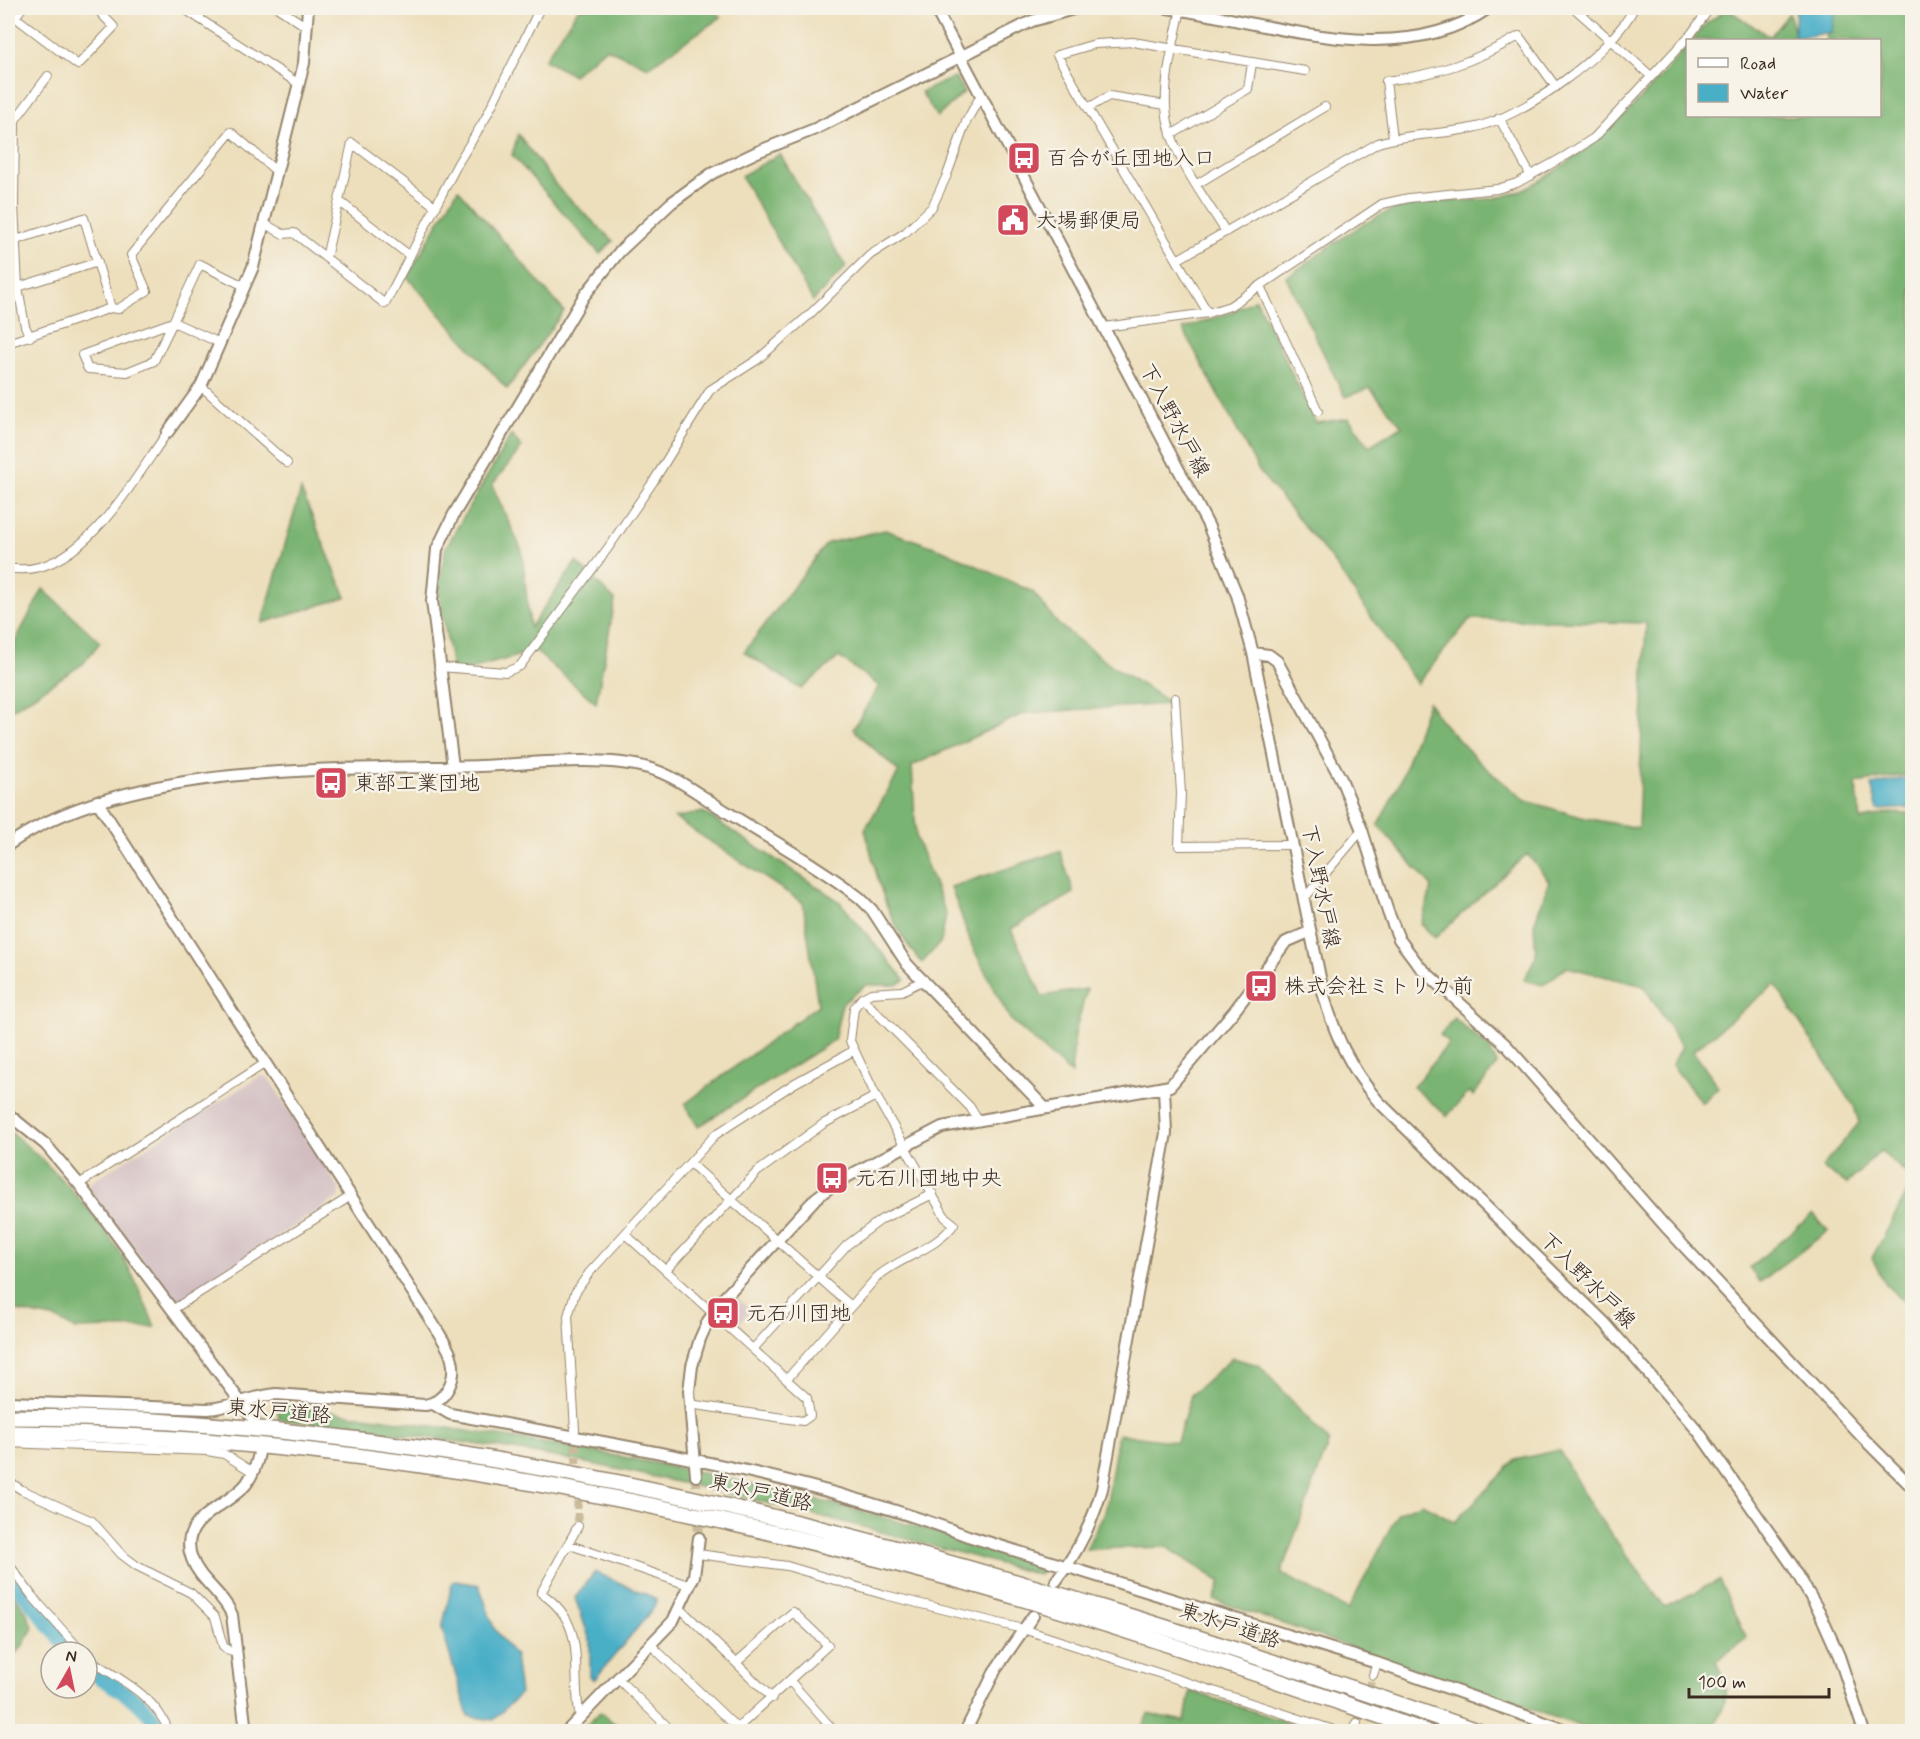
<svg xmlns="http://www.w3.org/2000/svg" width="1920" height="1739" font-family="Mynerve,'Klee One',sans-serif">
  <rect width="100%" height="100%" fill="#f7f3e8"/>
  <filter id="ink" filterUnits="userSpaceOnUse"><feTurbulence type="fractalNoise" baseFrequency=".0167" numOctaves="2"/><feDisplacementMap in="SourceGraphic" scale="12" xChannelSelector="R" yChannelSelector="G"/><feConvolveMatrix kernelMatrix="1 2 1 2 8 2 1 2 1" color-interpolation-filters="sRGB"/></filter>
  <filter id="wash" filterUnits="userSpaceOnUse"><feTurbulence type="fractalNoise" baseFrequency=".008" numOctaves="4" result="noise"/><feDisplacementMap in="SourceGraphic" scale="24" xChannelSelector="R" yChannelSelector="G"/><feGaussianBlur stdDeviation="1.35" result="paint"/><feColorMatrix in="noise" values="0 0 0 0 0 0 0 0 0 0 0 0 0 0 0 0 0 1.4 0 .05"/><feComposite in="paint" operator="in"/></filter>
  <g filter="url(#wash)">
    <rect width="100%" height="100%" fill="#eddfbc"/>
    <path fill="#d2bec1" d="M260,1076L268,1077L340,1190L339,1197L180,1300L171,1299L90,1192L89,1183Z
      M736,1297L751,1310L735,1327L723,1316Z"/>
    <path fill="#7ab472" stroke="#5a6f48" stroke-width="1.5" d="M579,8H713L721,17L648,67L606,48L573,75L544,60Z
      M1832,8H1912V774L1856,783L1861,820L1887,813L1912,814V1178L1880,1151L1847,1184L1822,1167L1859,1123L1854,1106L1775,984L1693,1051L1718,1087L1702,1103L1672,1065L1682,1047L1644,986L1567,967L1543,985L1524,980L1536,956L1534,924L1549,881L1527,854L1435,938L1421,924L1432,887L1378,825L1400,782L1428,702L1441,721L1480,763L1526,801L1585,818L1638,828L1646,623L1470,619L1417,684L1332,560L1259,471L1183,329L1232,312L1256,299L1316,423L1349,418L1369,446L1402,426L1370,388L1345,397L1286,277C1322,254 1365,215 1407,206C1444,197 1489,206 1524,189C1590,155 1640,103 1687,46L1688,116H1880V40H1826Z
      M1727,9L1770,37L1789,13L1797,40H1692L1706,24Z
      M955,77L964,92L937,117L921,92Z
      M518,134L558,188L613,241L600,254L512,155Z
      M780,154L846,267L813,301L741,176Z
      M458,189L564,311L507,389L407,277Z
      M511,435L522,447L492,485L522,551L530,628L576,562L615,600L596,703L535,651L453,674L438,589L446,547Z
      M301,490L346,597L262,623Z
      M885,530L943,550L1033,592L1058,624L1109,664L1172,704L1025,713L912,766L916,837L946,914L941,942L922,963C886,923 878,881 865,829L899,772L853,729L879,686L839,657L801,689L744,652L827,543Z
      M43,589L100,642L83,664L8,712V646L13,645Z
      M703,812L839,901L905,980L897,985H866L842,1004L834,1040L698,1127L685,1104L818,1005L803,903L675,818Z
      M1060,851L1074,893L1011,929L1042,996L1087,989L1075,1033L1071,1074L1010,1019L972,946L951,887Z
      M1454,1018L1490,1049L1497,1064L1473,1096L1470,1091L1447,1116L1413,1087L1449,1043L1440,1035Z
      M8,1130C50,1164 89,1206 120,1252C134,1274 144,1302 155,1327L74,1329L57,1319L13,1310L8,1303Z
      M1912,1184V1309L1886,1285L1872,1258Z
      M1813,1214L1828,1231L1760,1282L1749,1268Z
      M1232,1358L1259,1365L1329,1442L1281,1573L1348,1610L1398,1513L1422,1503L1455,1522L1515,1460L1559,1450L1594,1511L1665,1607L1719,1580L1747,1638L1716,1661C1730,1692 1728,1703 1712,1731H1594L1214,1600L1221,1582L1167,1547L1086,1549L1106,1509L1118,1434L1177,1442L1191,1395Z
      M277,1404C416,1423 555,1442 693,1471C813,1496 930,1530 1047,1564L1039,1575C885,1532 732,1491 576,1461C478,1442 378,1432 279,1419Z
      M8,1587L26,1611L33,1628L21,1648L8,1660Z
      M1190,1691L1315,1731H1140L1148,1714L1185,1721Z
      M600,1712L624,1731H581Z"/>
    <path fill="#48afc7" stroke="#426c72" stroke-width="1.5" d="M1796,8H1835L1832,32L1794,38Z
      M1912,777V808L1878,810L1871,785Z
      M595,1572L657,1599L653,1609L594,1680L590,1677V1640L575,1598Z
      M455,1581L479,1585L494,1628L515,1656L520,1694L493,1720L468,1716L442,1629L452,1583Z"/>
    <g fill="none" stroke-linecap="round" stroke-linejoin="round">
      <path stroke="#48afc7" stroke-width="16" d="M8,1572L71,1652
        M87,1668C110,1685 151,1703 160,1732"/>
    </g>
  </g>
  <g filter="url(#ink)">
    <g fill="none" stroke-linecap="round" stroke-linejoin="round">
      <path stroke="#c9bb9c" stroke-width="8" stroke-dasharray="8 4" stroke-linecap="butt" d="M575,1432L577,1477
        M577,1489L578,1526
        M1357,1723L1373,1675"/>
      <path stroke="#c9bb9c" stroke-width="10" stroke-dasharray="10 5" stroke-linecap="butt" d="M696,1476L699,1538"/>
      <g stroke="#94846d" stroke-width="10">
        <path id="street" d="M22,8L15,17L78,65L114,27L96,8
          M183,8L299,84
          M278,8L307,27
          M1181,8C1175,40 1164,75 1166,108C1169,153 1203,195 1226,232
          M1574,8L1651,76
          M198,18L205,8
          M1088,108L1109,96L1166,105
          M1499,118L1531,176
          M1171,135L1248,89L1252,63
          M1393,138L1386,81C1438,74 1474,62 1519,36L1556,87
          M1197,184L1325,107
          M339,201L410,256
          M265,224L283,234L294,233L385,304L458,163L485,119L540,8
          M326,258L352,143L436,207
          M1177,260L1378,143C1408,133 1441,135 1472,128C1522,118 1612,53 1634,8
          M1260,286L1318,411
          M18,287L98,262
          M111,308L118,309L147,291L131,255L231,132L276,171
          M1208,313L1057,55L1095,44L1133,42L1305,71
          M173,322L154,361L127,372L88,369L82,355Z
          M1104,327L1208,313L1230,306L1382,204L1409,198L1497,189L1517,183L1567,155L1594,138L1691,34L1710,8
          M30,337L25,326L18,287L14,205L15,120L48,76
          M8,343L111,308L84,218L16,240
          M220,343L173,322L200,264L244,286
          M201,386L287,463
          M8,568C78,582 132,482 167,433
          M439,667L506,672L520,666L608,548L653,482L710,390L757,360L808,316L870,255L906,232L932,207L947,175L966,122L981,95
          M1175,698L1181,793L1179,846L1293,845
          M1303,900L1362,830
          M862,998L970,1107L978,1120
          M690,1163L851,1306
          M79,1184L264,1064
          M625,1234L807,1398L810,1416L803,1421L689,1404
          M667,1269L757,1172L823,1124L876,1096
          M172,1310L351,1196
          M754,1348L847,1245L882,1219L933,1194
          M787,1379L877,1277C900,1257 937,1249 954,1224L945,1217L876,1096L850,1041L854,1008L862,998L871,993L902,991L924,980
          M575,1430L568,1316L575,1293L589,1273L715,1135L795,1083L853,1051
          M8,1443L207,1451L224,1454L253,1472
          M8,1481L22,1490L92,1521L121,1554L137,1566L191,1593L215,1617L223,1646L229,1651L237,1653
          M578,1526L541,1593C590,1625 570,1670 580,1718
          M570,1545L691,1586
          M698,1554L787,1566L885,1595L1023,1629L1340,1732
          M8,1563L32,1596L82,1652
          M681,1609L772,1698
          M651,1645L737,1728
          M87,1658C117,1678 156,1695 169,1732
          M1373,1675L1377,1663
          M618,1679L673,1732
          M790,1681L835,1732
          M733,1732L828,1645L793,1612L737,1662
          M1353,1732L1357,1723"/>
      </g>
      <g stroke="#94846d" stroke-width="14">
        <path id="secondary" d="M935,8L1208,525L1237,595L1253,653L1323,992C1334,1034 1350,1068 1378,1101L1605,1323L1698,1431L1792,1565L1819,1611L1839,1656L1864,1732
          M1167,8C1270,21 1395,73 1489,8
          M167,433L201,386L253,267L304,63L308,8
          M1253,653L1269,655L1277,661L1341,779L1362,830L1388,912L1399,939L1420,967L1507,1046L1665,1226L1863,1438L1912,1487
          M453,767L432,601L437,549L454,514L584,296L620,251L671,203L711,174L757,152L815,129L1032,21L1077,8
          M8,845C125,761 340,770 480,766C531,764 600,755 648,768C675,775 702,797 727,812C771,840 819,866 860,898L872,910L907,964L1045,1108
          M8,1114L46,1145L79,1184L254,1420
          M8,1402L208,1409C232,1407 253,1396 276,1394L425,1405C445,1402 457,1380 452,1360C450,1349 442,1339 437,1330L97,801
          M433,1404L450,1414C624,1446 802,1473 968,1536L1377,1663L1571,1732
          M696,1476L689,1391L692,1366L700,1339L708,1321L724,1298L816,1198L837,1182L942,1127L1170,1086L1235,1010L1286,942L1309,932
          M1056,1581C1078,1552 1092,1524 1102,1489L1166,1133L1164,1088
          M246,1732L232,1615C223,1593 200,1581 192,1559C176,1518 229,1507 247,1483C253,1474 257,1463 259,1453
          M566,1732L673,1621L694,1576L699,1538
          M965,1732L996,1669L1033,1616"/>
      </g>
      <g stroke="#94846d" stroke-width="18">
        <path id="highway" d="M8,1417C516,1417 1004,1568 1480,1732
          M8,1433C321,1434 630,1492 932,1573C1099,1618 1263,1676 1427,1732"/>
      </g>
      <use href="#street" stroke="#fff" stroke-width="8"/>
      <use href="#secondary" stroke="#fff" stroke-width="10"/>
      <use href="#highway" stroke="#fff" stroke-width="15"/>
    </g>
  </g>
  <defs>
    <g id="bus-square" transform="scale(1.725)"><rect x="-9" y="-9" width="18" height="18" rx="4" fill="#d1495b" stroke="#f7f3e8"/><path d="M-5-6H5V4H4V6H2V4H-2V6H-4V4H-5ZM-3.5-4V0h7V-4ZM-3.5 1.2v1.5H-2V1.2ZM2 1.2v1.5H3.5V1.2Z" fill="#fff"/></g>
    <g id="civic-square" transform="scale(1.725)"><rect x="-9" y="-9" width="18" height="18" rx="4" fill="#d1495b" stroke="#f7f3e8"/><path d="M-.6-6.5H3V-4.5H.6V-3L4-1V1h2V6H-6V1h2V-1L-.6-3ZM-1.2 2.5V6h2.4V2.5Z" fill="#fff"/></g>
  </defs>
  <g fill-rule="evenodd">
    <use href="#bus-square" x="1024" y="158"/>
    <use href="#civic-square" x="1013" y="220"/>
    <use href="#bus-square" x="331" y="783"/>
    <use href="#bus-square" x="1261" y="986"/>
    <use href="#bus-square" x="832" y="1178"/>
    <use href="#bus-square" x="723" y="1313"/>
  </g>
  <g text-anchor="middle" stroke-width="5" stroke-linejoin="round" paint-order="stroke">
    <g font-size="21" fill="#3b2a1e" stroke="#f7f3e8" text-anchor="start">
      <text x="1047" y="165">百合が丘団地入口</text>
      <text x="1036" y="227">大場郵便局</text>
      <text x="354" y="790">東部工業団地</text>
      <text x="1284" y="993">株式会社ミトリカ前</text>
      <text x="855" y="1185">元石川団地中央</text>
      <text x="746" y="1320">元石川団地</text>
    </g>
    <g font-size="21" fill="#3b2a1e" stroke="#f7f3e8">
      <text transform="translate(1175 420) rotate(62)" y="7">下入野水戸線</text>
      <text transform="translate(1321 886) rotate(79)" y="7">下入野水戸線</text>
      <text transform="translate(1588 1280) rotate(45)" y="7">下入野水戸線</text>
      <text transform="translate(279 1411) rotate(5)" y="7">東水戸道路</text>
      <text transform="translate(761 1492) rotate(13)" y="7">東水戸道路</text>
      <text transform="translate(1230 1625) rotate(18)" y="7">東水戸道路</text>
    </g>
  </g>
  <rect width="1920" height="1739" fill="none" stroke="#f7f3e8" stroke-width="30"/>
  <rect x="1686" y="39" width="195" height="78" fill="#f7f3e8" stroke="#aca397" stroke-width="1.5"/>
  <rect x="1698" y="58" width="30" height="9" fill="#ffffff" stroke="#aca397" stroke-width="1.5"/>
  <text x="1740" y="69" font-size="18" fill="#3b2a1e">Road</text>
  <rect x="1698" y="84" width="30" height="18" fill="#48afc7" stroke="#aca397" stroke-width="1.5"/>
  <text x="1740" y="99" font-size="18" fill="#3b2a1e">Water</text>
  <g transform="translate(69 1670) rotate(9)"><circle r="28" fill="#f7f3e8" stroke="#aca397" stroke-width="1.5"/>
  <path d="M0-4.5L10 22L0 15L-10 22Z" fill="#d1495b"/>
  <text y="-9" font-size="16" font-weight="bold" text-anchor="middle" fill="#3b2a1e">N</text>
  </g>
  <path d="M1689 1688v9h140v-9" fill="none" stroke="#3b2a1e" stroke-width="3"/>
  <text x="1698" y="1688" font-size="18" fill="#3b2a1e" stroke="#f7f3e8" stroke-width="4.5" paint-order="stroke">100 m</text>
</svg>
